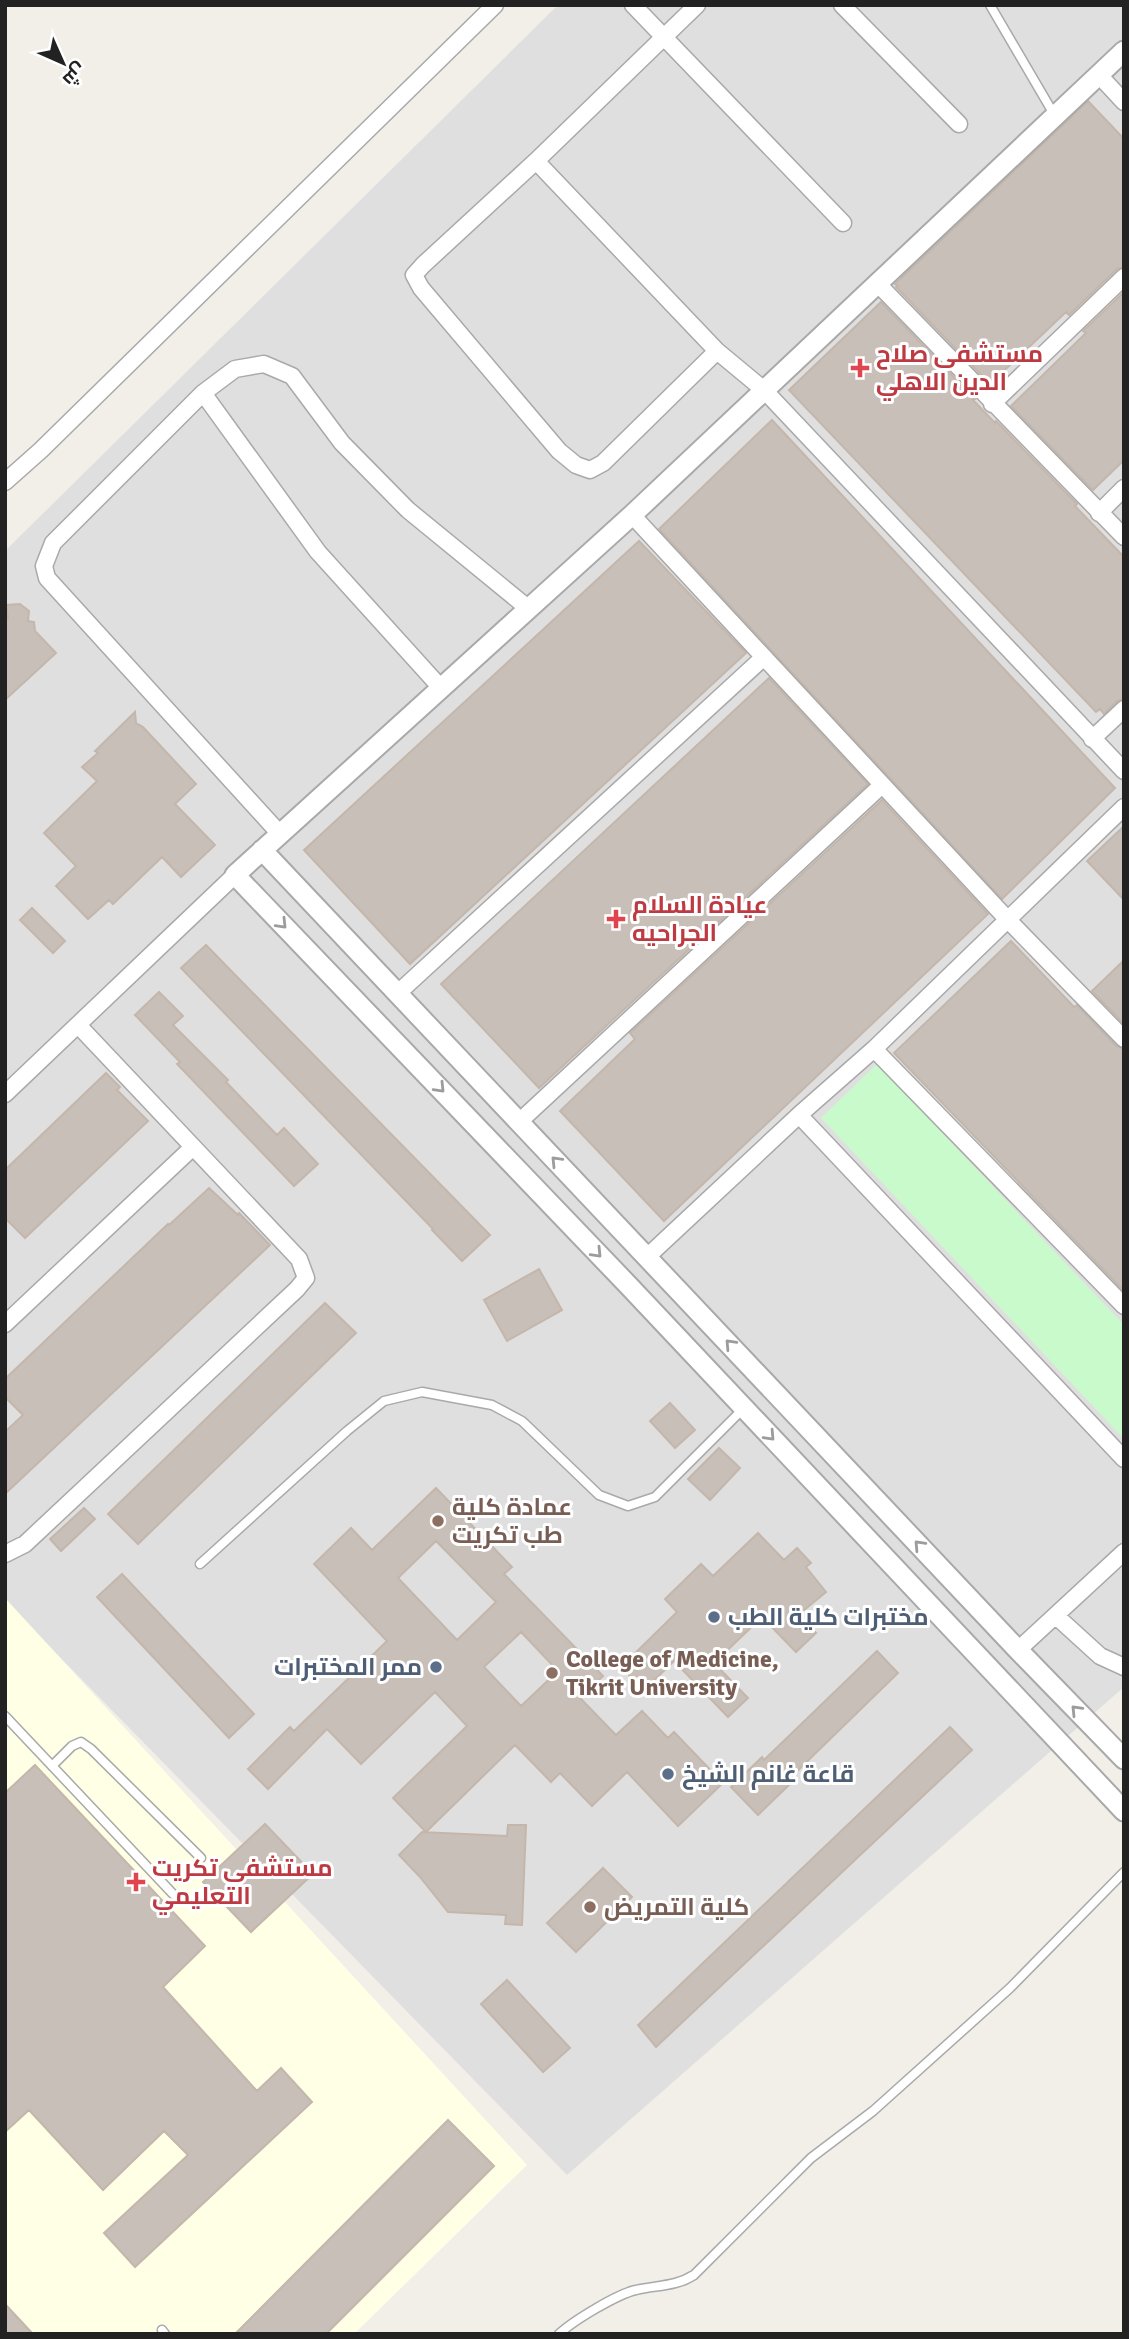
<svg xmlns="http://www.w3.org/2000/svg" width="1129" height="2339" font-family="Signika,Cairo,sans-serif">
  <rect width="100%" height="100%" fill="#f2efe9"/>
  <path fill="#e0dfdf" d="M558,5H1124V1687L567,2175L5,1601V551Z"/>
  <path fill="#ffffe5" d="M5,1598L527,2165L354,2334H5Z"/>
  <path fill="#c8facc" d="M877,1064L1124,1325V1439L821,1118Z"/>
  <path fill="#c7bfb8" stroke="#c4b6ab" stroke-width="2" fill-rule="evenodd" d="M1088,101L1124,139V267L1117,269L1069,315L1066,312L990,384L896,287L898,286L895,284Z
    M1124,292V460L1093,490L1011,406L1086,333L1083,331Z
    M881,302L975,399L973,400L995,423L996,421L1077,504L1075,506L1124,557V699L1117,701L1104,714L1100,709L1096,712L789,390Z
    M772,420L1115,788L1002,899L659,529Z
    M639,541L746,653L410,964L304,850Z
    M20,604L29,611L28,621L34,622L35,631L56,653L5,700V621L8,618L6,605Z
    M769,678L868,784L539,1088L441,984Z
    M135,712L136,723L143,727L196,784L175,804L215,845L181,877L162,857L113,904L109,900L88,919L56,886L76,866L44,833L97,781L82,767L98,753L95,751Z
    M882,800L988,914L664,1221L560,1111L635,1039L630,1033Z
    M1124,826V900L1087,861Z
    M32,908L65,941L53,953L20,920Z
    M1011,941L1074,1007L1077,1005L1116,1046L1124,1049V1291L894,1053Z
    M206,945L490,1235L462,1261L432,1230L433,1229L181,968Z
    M1124,960V1024L1092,991Z
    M159,992L183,1016L173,1025L228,1080L226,1082L277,1135L284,1128L318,1164L294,1186L177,1064L180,1062L135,1015Z
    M106,1073L120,1087L117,1090L148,1121L25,1238L5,1218V1170Z
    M209,1188L238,1215L239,1213L270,1245L5,1494V1432L23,1415L5,1397V1379L168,1224L169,1225Z
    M539,1269L562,1310L507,1341L484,1300Z
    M325,1303L356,1333L138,1544L108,1514Z
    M670,1403L695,1430L675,1448L650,1421Z
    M719,1448L740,1468L710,1500L688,1479Z
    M436,1488L512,1567L504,1574L603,1676L580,1698L616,1735L642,1711L668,1738L674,1732L723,1783L678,1826L627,1772L592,1806L560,1773L551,1782L515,1745L426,1832L393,1798L467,1726L435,1692L361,1764L327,1729L268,1789L248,1769L290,1727L294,1731L387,1641L314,1564L351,1528L372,1550ZM436,1541L496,1602L457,1640L398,1578ZM521,1632L558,1671L521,1706L484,1667Z
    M84,1508L95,1519L61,1551L50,1539Z
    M758,1533L784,1560L797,1548L811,1563L806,1567L826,1592L798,1615L816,1633L796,1652L762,1617L714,1663L748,1698L728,1717L674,1661L644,1690L621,1667L677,1612L665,1599L701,1564L713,1576Z
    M122,1574L254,1714L229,1738L97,1597Z
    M877,1651L898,1673L786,1782L789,1785L758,1815L731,1787L762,1757L764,1760Z
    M950,1727L972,1750L656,2047L638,2025Z
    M35,1765L205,1946L163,1987L257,2091L281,2068L312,2102L135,2267L104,2233L188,2155L164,2131L103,2190L29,2110L5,2132V1793Z
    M265,1824L313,1874L251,1932L203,1882Z
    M508,1825H526L522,1925L505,1924L506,1915L448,1912L420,1877L399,1855L422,1832L507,1836Z
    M603,1868L632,1897L576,1952L547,1923Z
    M507,1980L570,2048L543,2072L481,2004Z
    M448,2120L494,2166L326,2334H235Z
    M5,2304L33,2334H5Z"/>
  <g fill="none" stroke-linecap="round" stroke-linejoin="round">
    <g stroke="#a9a9a9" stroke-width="11">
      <path id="service" d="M990,5L1055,116
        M200,1564L347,1431L384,1401L422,1392L492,1405L522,1421L599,1495L628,1506L655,1497L744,1408
        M5,1716L173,1894
        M52,1766L72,1746L81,1742L91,1749L201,1858
        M162,2330L165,2334
        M559,2334C573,2321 617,2294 636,2290C657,2285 675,2287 694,2275L811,2158L873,2111L1010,1988L1124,1872"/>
    </g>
    <g stroke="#a9a9a9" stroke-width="19">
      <path id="minor" d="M633,5L843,223
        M697,5L536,161L717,351L764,390L1124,771
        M842,5L959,124
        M1099,75L1124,102
        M536,161L423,265L414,275L421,288L559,451L576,465L590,470L603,463L717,351
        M877,283L1124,537
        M203,393L318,552L441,688
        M992,404L1124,277
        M5,482L41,450L495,5
        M1099,513L1124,488
        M632,515L1008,920L1124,1039
        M1092,739L1124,709
        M280,834L47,578L44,566L53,543L203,393L235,369L264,364L292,376L342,443L408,510L529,609
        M398,993L764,657
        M874,1049L1124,1306
        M5,1094L235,875
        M799,1115L1124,1459
        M519,1122L882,785
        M648,1256L799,1115L874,1049L1124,807
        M5,1324L193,1147
        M5,1554L25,1544L297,1289L306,1278L299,1259L78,1025
        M1056,1616L1100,1656L1124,1667
        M1018,1650L1124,1552"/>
    </g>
    <g stroke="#a9a9a9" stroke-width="23">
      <path id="tertiary" d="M1124,51L632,515L235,875L628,1285L1124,1811
        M262,850L1018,1650L1124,1759"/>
    </g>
    <use href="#service" stroke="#fff" stroke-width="8"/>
    <use href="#minor" stroke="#fff" stroke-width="16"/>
    <use href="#tertiary" stroke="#fff" stroke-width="19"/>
  </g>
  <defs><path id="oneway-chevron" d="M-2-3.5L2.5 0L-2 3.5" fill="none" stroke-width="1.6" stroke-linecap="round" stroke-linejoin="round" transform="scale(1.75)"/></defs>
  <g stroke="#9c9c9c">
    <use href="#oneway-chevron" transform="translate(282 924) rotate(46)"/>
    <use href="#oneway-chevron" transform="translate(440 1088) rotate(46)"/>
    <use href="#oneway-chevron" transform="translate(556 1161) rotate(-134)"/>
    <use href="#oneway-chevron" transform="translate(597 1253) rotate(46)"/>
    <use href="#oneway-chevron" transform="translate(730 1344) rotate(-133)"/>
    <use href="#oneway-chevron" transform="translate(770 1436) rotate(47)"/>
    <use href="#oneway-chevron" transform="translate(919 1545) rotate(-133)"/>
    <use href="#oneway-chevron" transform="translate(1076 1710) rotate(-134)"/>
  </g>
  <g fill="#e0444e" stroke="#fff" stroke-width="2.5">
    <path d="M856.5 357.5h7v7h7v7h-7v7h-7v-7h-7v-7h7z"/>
    <path d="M612.5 908.5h7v7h7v7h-7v7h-7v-7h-7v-7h7z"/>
    <path d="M132.5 1871.5h7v7h7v7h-7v7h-7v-7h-7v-7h7z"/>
  </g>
  <g fill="#8d6e63" stroke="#fff" stroke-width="2.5">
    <circle cx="438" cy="1521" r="7"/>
    <circle cx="552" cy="1673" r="7"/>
    <circle cx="590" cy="1907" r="7"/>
  </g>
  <g fill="#5c6f8a" stroke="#fff" stroke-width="2.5">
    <circle cx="714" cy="1617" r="7"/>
    <circle cx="436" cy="1667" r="7"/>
    <circle cx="668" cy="1774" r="7"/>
  </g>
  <g text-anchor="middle" stroke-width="6" stroke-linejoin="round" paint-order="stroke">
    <g font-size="24" font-weight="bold" fill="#be3a42" stroke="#fff" text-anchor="start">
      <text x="876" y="362">مستشفى صلاح<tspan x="876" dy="28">الدين الاهلي</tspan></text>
      <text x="632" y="913">عيادة السلام<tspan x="632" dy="28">الجراحيه</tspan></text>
      <text x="152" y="1876">مستشفى تكريت<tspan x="152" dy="28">التعليمي</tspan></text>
    </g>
    <g font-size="24" font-weight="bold" fill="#785e54" stroke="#fff" text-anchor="start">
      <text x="452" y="1515">عمادة كلية<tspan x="452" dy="28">طب تكريت</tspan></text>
      <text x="566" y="1667">College of Medicine,<tspan x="566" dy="28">Tikrit University</tspan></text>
      <text x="604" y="1915">كلية التمريض</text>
    </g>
    <g font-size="24" font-weight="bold" fill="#4e5e75" stroke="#fff" text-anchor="start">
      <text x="728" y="1625">مختبرات كلية الطب</text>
      <text x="422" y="1675" text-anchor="end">ممر المختبرات</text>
      <text x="682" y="1782">قاعة غانم الشيخ</text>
    </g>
  </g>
  <rect width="1129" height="2339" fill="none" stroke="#222222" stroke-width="14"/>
  <g transform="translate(63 63) rotate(135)" stroke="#ffffff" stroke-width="5" paint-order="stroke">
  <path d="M0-5L12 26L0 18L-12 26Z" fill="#222222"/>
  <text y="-10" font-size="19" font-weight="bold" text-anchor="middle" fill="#222222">ش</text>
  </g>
</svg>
